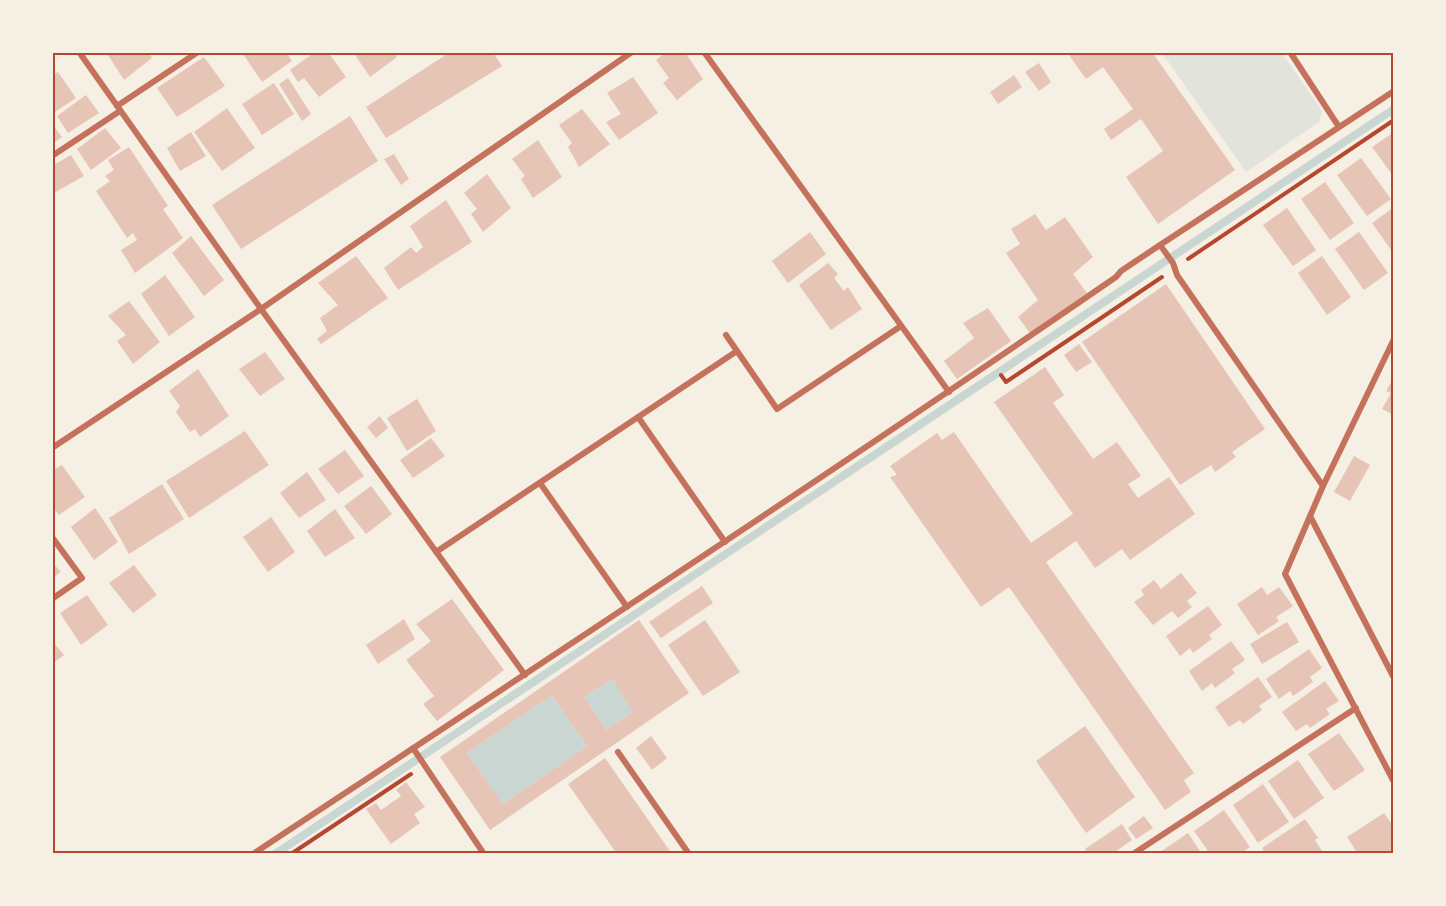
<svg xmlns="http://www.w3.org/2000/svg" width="1446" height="906" font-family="'Asap Condensed',sans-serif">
  <rect width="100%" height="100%" fill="#f6efe4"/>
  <path fill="#e2e4dc" d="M1162,53H1282L1322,111L1319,122L1246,172Z"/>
  <path fill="#c9d6d2" d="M612,679L633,712L606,730L584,697Z
    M552,695L587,746L503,804L467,753Z"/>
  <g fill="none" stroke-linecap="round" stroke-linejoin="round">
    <path stroke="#c9d6d2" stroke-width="8" d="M275,854L1394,109"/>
  </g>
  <path fill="#e6c5b7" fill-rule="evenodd" d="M106,52H149L152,58L124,80Z
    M244,52H286L292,61L262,82L243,54Z
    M315,52H328L346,77L319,97L304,78L298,82L290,70Z
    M353,52H393L397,57L370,77Z
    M450,52H493L502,66L386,138L366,107Z
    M667,52H685L703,79L677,100L663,83L669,78L656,60Z
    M1067,52H1152L1235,170L1158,224L1126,177L1163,151L1141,119L1111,140L1104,129L1133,109L1103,67L1086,79Z
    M204,57L225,86L177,117L157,88Z
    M1039,63L1051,82L1039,91L1025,72Z
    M58,72L76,98L52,114V75Z
    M1014,75L1022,87L998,104L990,92Z
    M633,77L658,113L619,140L606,122L621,114L607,93Z
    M288,78L311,114L302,121L279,84Z
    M274,83L294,114L262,135L242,104Z
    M86,95L99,113L68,133L57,116Z
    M227,108L255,148L222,171L194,132Z
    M582,109L610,144L579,167L568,147L572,143L559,125Z
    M350,116L378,161L241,249L212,205Z
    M52,124L62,137L52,144Z
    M105,128L121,148L91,170L77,149Z
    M191,132L206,156L180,171L167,148Z
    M1394,132V177L1372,147Z
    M538,140L562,177L533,198L521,179L525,176L512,159Z
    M129,147L168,206L163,209L183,238L135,273L121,250L137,240L133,233L127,238L96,191L110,181L105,176L114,170L108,160Z
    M394,154L409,179L401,185L384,159Z
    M71,155L84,176L52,194V166Z
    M1361,158L1391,199L1367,216L1337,175Z
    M487,174L511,208L483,232L471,214L477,209L464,193Z
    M1325,182L1354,223L1330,240L1301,199Z
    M446,200L472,242L398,290L384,268L411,247L416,253L423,247L410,226Z
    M1394,207V254L1372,223Z
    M1287,208L1316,250L1293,266L1263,225Z
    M1035,214L1046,230L1065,217L1093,257L1073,274L1087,293L1030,333L1018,317L1038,300L1006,253L1020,244L1011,229Z
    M810,232L826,254L788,283L772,261Z
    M1359,232L1388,273L1364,290L1335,249Z
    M191,236L224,280L204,296L172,253Z
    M356,256L388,298L321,344L317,339L327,331L320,318L338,305L318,283Z
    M1322,256L1351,297L1327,315L1298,273Z
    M828,263L838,274L834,278L844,291L848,287L862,309L831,330L799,285Z
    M165,275L195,317L169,336L141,294Z
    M1166,284L1265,429L1232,452L1236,457L1215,472L1211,465L1180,485L1082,342Z
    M129,301L160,342L133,364L117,341L126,335L108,316Z
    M988,308L1011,341L957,379L944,361L974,338L963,323Z
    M1079,344L1092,362L1076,372L1064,355Z
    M265,352L285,379L260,396L239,369Z
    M1045,367L1064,395L1053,403L1093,459L1117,442L1141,476L1128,484L1138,498L1169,477L1195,514L1130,560L1122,549L1095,568L1076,541L1046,562L1194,773L1184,780L1191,792L1165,810L1009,587L981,607L890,477L897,475L890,466L937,433L942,440L954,432L1031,543L1073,514L994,402Z
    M198,369L229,416L200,437L195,429L190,432L176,412L180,406L169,391Z
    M1394,377V415L1382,409L1391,393L1386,391Z
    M417,399L436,431L407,451L387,418Z
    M380,416L388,428L376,438L367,427Z
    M245,431L269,465L189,518L166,481Z
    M431,438L445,456L413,478L400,460Z
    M345,450L364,476L338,494L318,469Z
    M1354,456L1370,465L1350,501L1334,492Z
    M62,465L85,497L59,515L52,507V471Z
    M307,472L326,500L299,518L280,493Z
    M162,484L184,519L129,554L109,518Z
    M371,486L392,514L366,534L344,506Z
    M95,508L118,542L94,560L71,527Z
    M335,509L355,538L325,557L307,531Z
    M271,517L295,552L268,572L243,537Z
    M52,562L61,572L52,578Z
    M134,565L157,595L133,613L109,583Z
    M1181,573L1197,593L1187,601L1192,607L1178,618L1172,611L1153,625L1134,602L1144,595L1141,590L1154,580L1161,589Z
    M702,586L713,603L661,638L649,622Z
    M1262,587L1267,595L1279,587L1293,606L1276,617L1279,621L1258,635L1237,604Z
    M87,595L108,625L81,645L60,613Z
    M452,599L504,670L437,721L423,704L434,696L406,660L431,641L416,624Z
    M1208,606L1222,625L1209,635L1212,639L1193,653L1190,648L1180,656L1166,636Z
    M404,619L415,639L378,664L366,645Z
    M639,620L689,693L490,830L440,757ZM612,679L633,712L606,730L584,697ZM552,695L587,746L503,804L467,753Z
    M705,620L740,672L703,696L668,645Z
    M1287,622L1299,642L1262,664L1250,644Z
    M52,641L64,655L52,664Z
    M1231,641L1245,660L1232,669L1235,673L1215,688L1212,683L1202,691L1189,671Z
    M1309,649L1322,668L1310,677L1313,682L1293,696L1290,691L1279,699L1266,679Z
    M1258,677L1272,697L1259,706L1262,710L1243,724L1240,720L1229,727L1215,707Z
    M1325,681L1339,701L1326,709L1330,714L1310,728L1307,724L1296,731L1282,712Z
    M1085,726L1135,797L1086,833L1036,761Z
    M1339,733L1365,770L1334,791L1308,754Z
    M651,736L667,758L652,770L636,748Z
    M605,758L672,854H617L568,784Z
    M1298,760L1324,798L1294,819L1268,781Z
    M406,782L425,807L414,814L420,823L391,844L366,809L376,803L381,810L401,796L396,790Z
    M1263,784L1289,822L1258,843L1233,805Z
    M1224,810L1250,847L1240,854H1210L1194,831Z
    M1384,813L1394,827V854H1358L1347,837Z
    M1144,816L1153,828L1136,839L1128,828Z
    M1305,819L1318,838L1315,840L1324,854H1266L1262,848Z
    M1122,824L1132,840L1112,854H1088L1085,849Z
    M1188,833L1202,854H1157Z"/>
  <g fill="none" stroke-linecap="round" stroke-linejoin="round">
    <path stroke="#b5482f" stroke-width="4" d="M1188,259L1394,120
      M1001,375L1006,382L1162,277
      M291,854L411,774"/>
    <path stroke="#c5725c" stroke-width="6" d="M79,52L261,309L525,675
      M704,52L949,392
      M1290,52L1339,127
      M117,106L198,52
      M52,156L120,111
      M1160,245L1173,263L1177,275L1323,486
      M726,335L777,409L901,326
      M1394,339L1323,486L1285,574L1394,782
      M638,417L725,542
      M52,448L261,309L632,52
      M540,483L627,607
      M1310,516L1394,678
      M52,537L82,578L52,599
      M436,552L737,351
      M413,748L484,854
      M618,752L689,854
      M253,854C542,663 831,473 1116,277L1121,271L1160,245L1394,91
      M1133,854L1356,708"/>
  </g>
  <rect width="1446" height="906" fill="none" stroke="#f6efe4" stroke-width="108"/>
  <rect x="54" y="54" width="1338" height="798" fill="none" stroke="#b5482f" stroke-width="2"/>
</svg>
